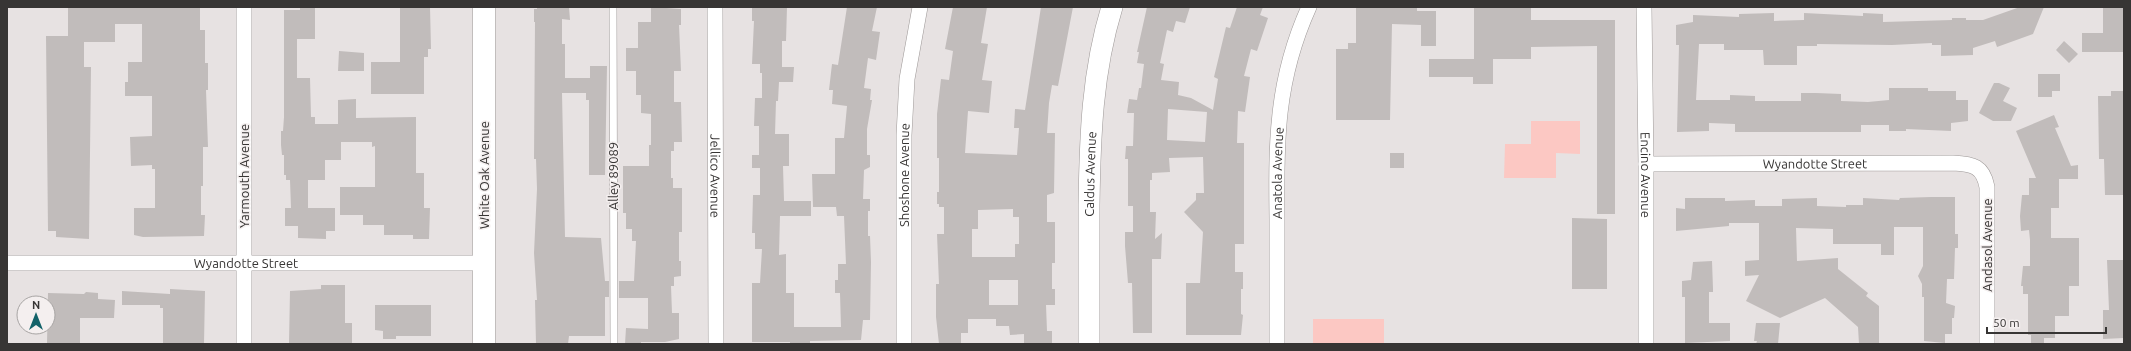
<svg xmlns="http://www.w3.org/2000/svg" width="2131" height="351" font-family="Ubuntu,sans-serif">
  <rect width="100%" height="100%" fill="#e7e2e2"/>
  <path fill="#fcc8c3" d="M1531,121H1580V154L1556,153V178H1504L1505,144H1531Z
    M1313,319H1384V344H1313Z"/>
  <path fill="#c1bcbb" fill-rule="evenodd" d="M68,7H200V30H205V63H208V90H206L208,147H203V186H201V215H205L204,236L143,237L134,235V208H155V169H152V165L131,166L130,137L152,136V96H125V82H128V62H142V24H115V42H84V67H91L89,239L56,237V231H48L46,36H68Z
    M300,7H315V39H297V78H310L311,117H315V124H338V100L356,99V118L416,117V173H424V208H430L429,239H413V235H384V225H363V215H340V187H375V146L372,147V142H341V160H325V180H308V208H335V231H326V239L298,238V226H285V208H291L290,180H286V175H284V155H282L281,145V131H283L284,117V10H300Z
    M400,7H430L431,49H428V57H424V94H371V62H400Z
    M537,7H569L570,20L562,19V44H565V78H590V66H607L605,175H589V100H586V93H562L565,237L601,238L605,281H609V297H605V336H569L568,344H536L535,300H537L534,253L537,189L536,159H534L535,22H534V9H537Z
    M651,7L681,9V25H679L681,71H674V102H681L682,142H674V151H671V178H673V188H682V232H679V261H681V276L674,277V286H671L672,313H679V339L665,342H641V344H625L626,328L648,329V298H619V281H634L636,241H632V229H626V213H623V166H649V145H651V114L641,113V95H636V71H626V48H638V22H651Z
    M752,7H787L786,41H782V67H794L793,82H779L778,101H776L775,134H789V166H783L784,201H811V216H780L779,255L786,254V293H794V327H841L840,293H835V280H838V264H846L844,216H837L836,207H813L812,174H835V138H844L847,106L832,104L833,90H829L832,64L838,65L847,7H877L872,31L880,32L876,60L868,58L864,88L871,89L870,100H872L867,129V155H870V167L864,170L863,199H870V211H868V236H870L871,262L870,320H863L861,340L810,341V344H790V342H752V283H760L762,249H755V233H752L753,195H760V168H752V155H759V126H754L755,98H762V73H760V64H752L754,21H752Z
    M953,7H987L981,43L988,44L982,80L992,81L989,113L968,111L965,153L1017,155L1019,128H1014L1015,109L1025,110L1041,7H1073L1058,86L1052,85L1049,103L1047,133H1055L1054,193L1047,195V222H1055V263H1052V289H1055V305H1046L1047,331H1052V344H1024V334L1010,335L1009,326H996V319H968V333H961V344H939L936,317V284H939L937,234H944V207H939V204H937V192H939V158H937V114L941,79L949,80L953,51L945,49ZM1013,209V217H1019V244H1015V257H972V229H978V210ZM989,280H1018V305H989Z
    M1147,7H1190L1185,23L1176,21L1173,32L1167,30L1160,63L1164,64L1161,80L1179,82L1178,95L1191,98L1213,110L1218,79L1214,77L1226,27L1230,28L1237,7H1263L1260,15L1268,18L1257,51L1251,49L1244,76L1250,77L1245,112L1238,111L1237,143H1244V244H1235V272H1243V289H1241V314L1243,315L1241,335H1186V283H1200L1203,232L1184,212L1196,200V193H1204L1203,157L1169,158L1170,172L1152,173V180H1150V212H1156L1155,239L1162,233L1161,259H1152V333H1133L1132,283H1128L1125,246V232H1133V206H1128V159H1125L1126,146H1133L1134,113H1127L1129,99L1137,100L1139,88H1141L1144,64L1137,63L1139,52H1137ZM1168,109L1207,112L1205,142L1167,140Z
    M1356,7H1417V11H1436V46H1421V25L1392,24L1390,120H1336V49H1348V43H1356Z
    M1474,7H1531V20H1615V214H1597V46L1531,47V59H1493V84H1473V77H1429V59H1474Z
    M2020,7H2044L2033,34L1997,47L1995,41L1973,48V55L1941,56V45H1932V43L1892,45L1817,44V46H1797V65H1764L1763,50H1724V44H1699L1696,100H1730V95L1755,96V101H1801V93H1816L1841,94V101L1868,102L1889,100V88H1928V91H1956V100H1968V121L1951,123V131L1906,129V131H1889V125H1861V132H1735V124L1709,123V131L1677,132L1679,45H1676V25L1693,22V15L1739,17V14L1774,13V21L1804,20V13L1863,16V13L1883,14V22L1952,20V18H1966V20H1983Z
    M2103,7H2124V52H2082V33H2103Z
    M2064,41L2078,54L2069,63L2056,50Z
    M339,51L364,53V71H338Z
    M2038,74H2060V91H2052V97H2038Z
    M1994,83H1999L2010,88L2003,101L2017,108L2011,121H1993L1979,113Z
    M2111,91H2124V195H2105L2104,159H2099L2098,96H2111Z
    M2054,115L2059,127L2055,128L2071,166L2078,165V179H2059V208H2051V238H2079V286H2069V316H2055V338H2044V344H2031V335H2028V294H2023V286H2021L2023,266H2030V240L2029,230L2021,231L2020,216L2022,195H2029V178H2036L2016,131Z
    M1390,153H1404V168H1390Z
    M1931,197H1955V234H1958V248H1955L1954,279H1947L1946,303L1955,306L1954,318H1952V334H1945V343L1924,341V297H1922V284L1918,276L1923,266V227H1894V255H1881V244H1833V229L1796,228L1797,261L1838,258V269L1868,293L1866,296L1879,306V344H1859L1858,327L1825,298L1780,318L1746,301L1759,275L1745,276V261L1759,260V223H1729V226L1676,231V208L1685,209V198H1725V201L1755,200V206H1782V199L1817,198V206L1846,207V205H1863V198L1899,200L1900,198Z
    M1572,218L1607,219V289H1572Z
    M2107,260H2124V338L2103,339V310H2109Z
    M1712,261L1713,289V292H1709V323H1730V341L1685,343V297H1682V281L1691,280L1693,262Z
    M321,285H345V323H352V344H289L290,291L321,289Z
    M170,289L205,291L204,344H163V308H160V305H122V291L170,294Z
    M86,292L98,293V299L115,300L114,318H80V344H47L48,293L84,294Z
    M375,305H431V336H396V339H383V331L375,330Z
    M1756,323H1780L1778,344H1756L1757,341H1754Z"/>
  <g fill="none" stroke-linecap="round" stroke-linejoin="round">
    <g stroke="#9e9998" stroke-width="8">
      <path id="lane" d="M613,7L614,344"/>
    </g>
    <g stroke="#9e9998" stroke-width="16">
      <g id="street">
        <path d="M244,7V344"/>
        <path id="s1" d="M715,7L716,344"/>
        <path id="s2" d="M1644,7L1646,164V344"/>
        <path id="s3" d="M1646,164L1953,163C1973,164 1983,166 1987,187V344"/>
        <path id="s4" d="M7,263H484"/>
        <path id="s5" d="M904,344V135L907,79L920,7"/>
        <path id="s6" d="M1277,344C1277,302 1277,261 1277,219C1276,141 1276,80 1309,7"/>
      </g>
    </g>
    <g stroke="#9e9998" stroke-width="22">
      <g id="secondary">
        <path id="s7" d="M1089,344C1089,298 1089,251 1089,205C1090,137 1092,72 1112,7"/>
      </g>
    </g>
    <g stroke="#9e9998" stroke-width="23">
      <path id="primary" d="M484,7V344"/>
    </g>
    <use href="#lane" stroke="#fff" stroke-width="7"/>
    <use href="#street" stroke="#fff" stroke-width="15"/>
    <use href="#secondary" stroke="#fff" stroke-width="21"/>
    <use href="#primary" stroke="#fff" stroke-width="22"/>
  </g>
  <g text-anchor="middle" stroke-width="3" stroke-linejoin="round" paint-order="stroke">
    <g font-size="13" fill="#373534" stroke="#f4efef">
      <text dy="5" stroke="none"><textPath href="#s3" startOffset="169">Wyandotte Street</textPath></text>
      <text dy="5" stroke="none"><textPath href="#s6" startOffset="171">Anatola Avenue</textPath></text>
      <text dy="5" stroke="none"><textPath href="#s7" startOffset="170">Caldus Avenue</textPath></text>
      <text transform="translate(484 175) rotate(-90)" y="5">White Oak Avenue</text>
      <text dy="5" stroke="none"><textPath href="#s5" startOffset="169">Shoshone Avenue</textPath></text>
      <text dy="5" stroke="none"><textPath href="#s2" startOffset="168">Encino Avenue</textPath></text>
      <text transform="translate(244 176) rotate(-90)" y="5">Yarmouth Avenue</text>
      <text transform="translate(613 176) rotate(-90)" y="5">Alley 89089</text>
      <text dy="5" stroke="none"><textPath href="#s1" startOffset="169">Jellico Avenue</textPath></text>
      <text transform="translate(1987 245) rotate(-90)" y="5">Andasol Avenue</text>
      <text dy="5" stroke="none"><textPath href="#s4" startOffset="239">Wyandotte Street</textPath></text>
    </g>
  </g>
  <rect width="2131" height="351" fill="none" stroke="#373534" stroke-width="16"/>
  <g transform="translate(36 315)"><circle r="19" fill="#f4efef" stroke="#a8a5a4"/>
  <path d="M0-3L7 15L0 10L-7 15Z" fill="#126269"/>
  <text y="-6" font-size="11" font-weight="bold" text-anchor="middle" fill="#373534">N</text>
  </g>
  <path d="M1987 327v6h119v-6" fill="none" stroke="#373534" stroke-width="2"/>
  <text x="1993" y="327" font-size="12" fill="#373534" stroke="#f4efef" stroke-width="3" paint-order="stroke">50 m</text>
</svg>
